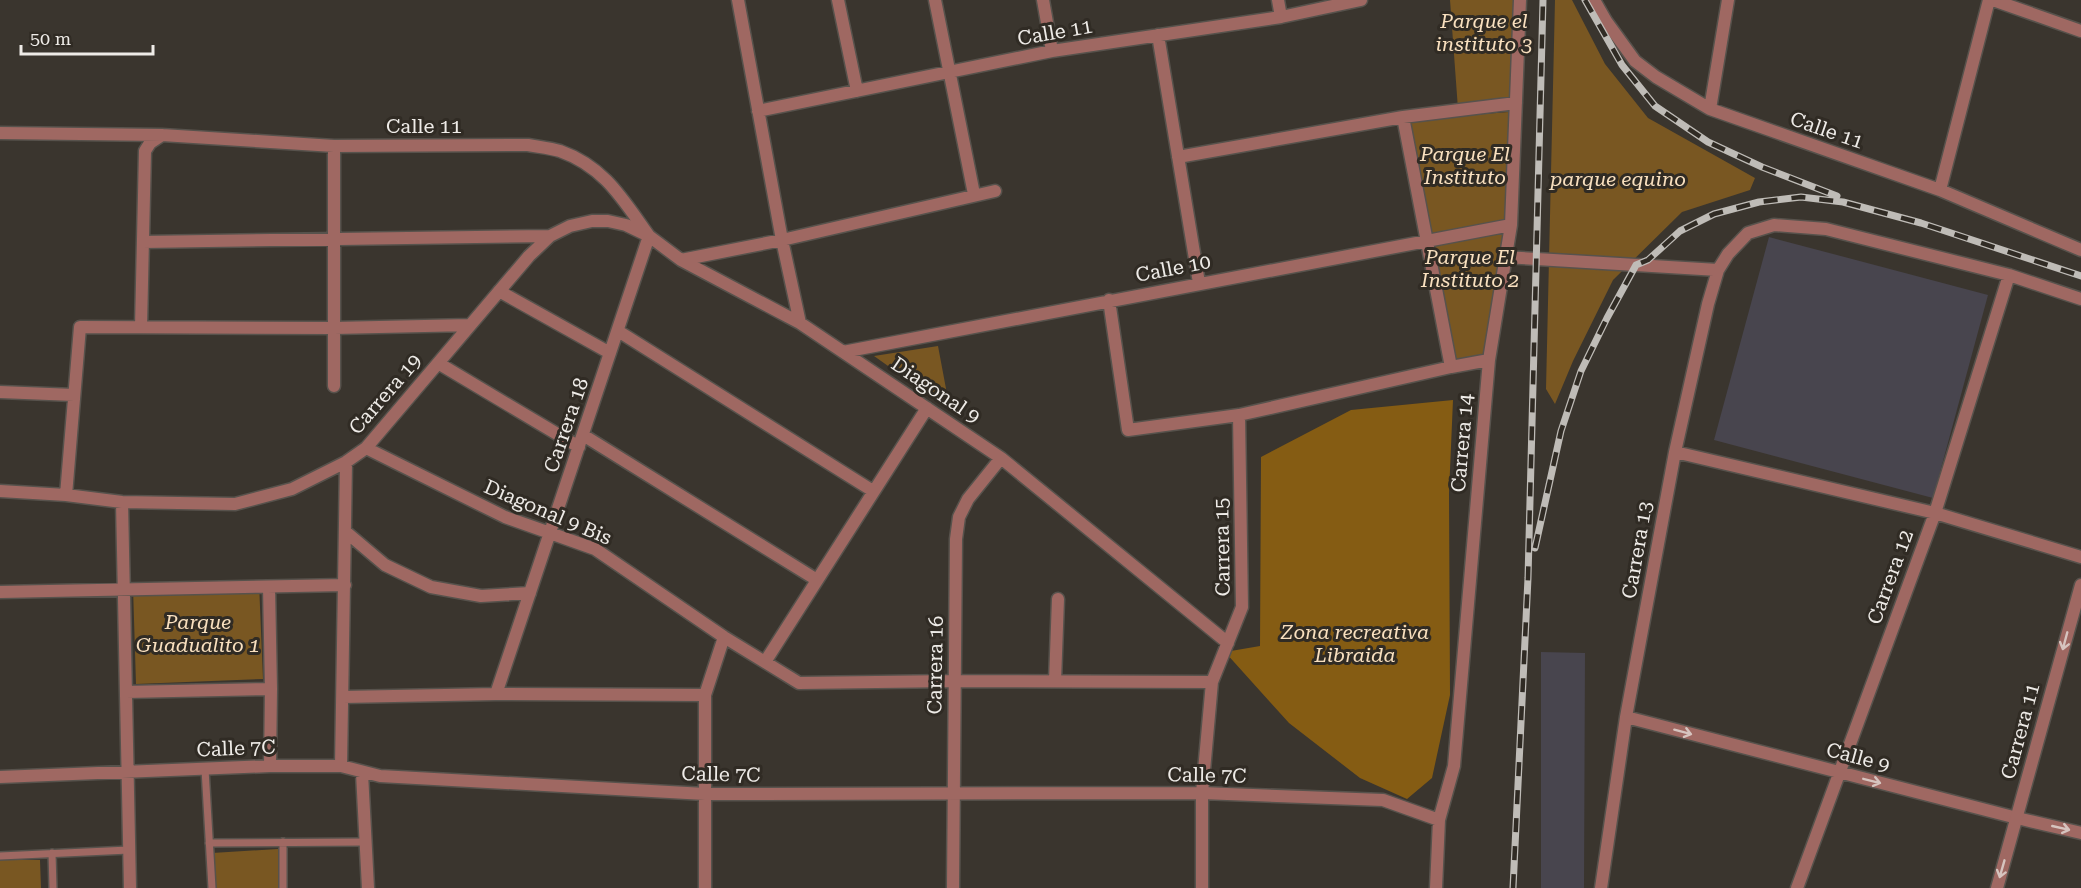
<svg xmlns="http://www.w3.org/2000/svg" width="2081" height="888" font-family="'Roboto Serif',serif">
  <rect width="100%" height="100%" fill="#3a352e"/>
  <path fill="#795722" d="M1450,0H1515L1512,250L1488,360L1451,366L1407,120L1509,112L1458,109Z
    M1555,0H1572L1605,64L1648,118L1755,178L1750,190L1682,212L1613,280L1573,361L1555,404L1546,389Z
    M938,346L950,410L874,356Z
    M259,583L263,679L136,684L133,587Z
    M278,849L280,888H214L212,853Z
    M0,860H40L41,888H0Z"/>
  <path fill="#855c13" d="M1453,400L1449,493L1450,695L1432,778L1407,799L1360,778L1289,723L1225,652L1260,646L1261,457L1351,410Z"/>
  <path fill="#48454e" d="M1769,237L1988,295L1933,498L1714,440Z
    M1541,652L1585,653L1584,888H1541Z"/>
  <g fill="none" stroke-linecap="round" stroke-linejoin="round">
    <g stroke="#57524c" stroke-width="10">
      <path id="service" d="M205,769L212,888
        M283,842V888
        M209,843L366,842
        M52,853L53,888
        M0,856L129,850"/>
    </g>
    <g stroke="#57524c" stroke-width="15">
      <path id="minor" d="M738,0L782,240L800,323
        M838,0L857,91
        M935,0L974,194
        M1043,0L1052,51
        M1278,0L1281,17
        M1594,0L1606,21L1635,61L1656,77L1710,109L1940,190L2081,250
        M1993,0L2081,31
        M1158,35L1199,283
        M1710,109L1728,0
        M758,111L1052,51L1281,17L1361,0
        M1403,117L1451,367
        M0,133L162,135L334,146L528,145C539,147 550,148 560,151C605,167 623,200 649,236L496,694
        M1178,157L1403,117L1516,103
        M1940,190L1989,0
        M143,242L550,236
        M1505,257L1718,270
        M681,260L782,240L995,191
        M499,291L610,353
        M1109,300L1128,430L1239,415L1451,367L1489,360
        M141,327L145,151L150,143L162,135
        M618,331L873,491
        M843,352L1511,225
        M438,363L579,447
        M334,386V146
        M0,392L74,395
        M583,435L817,580
        M366,448L505,517L595,549L724,637L799,683L954,681L1212,682
        M1675,452L1935,513L2081,557
        M0,491L66,495L122,502L235,504L292,489L346,462L366,448L529,256L550,236L570,226L592,221H608L626,225L649,236L681,260L800,323L1001,458L1228,643
        M66,495L80,327L334,328L470,325
        M122,502L130,888
        M346,532L385,565L431,587L481,596L530,593
        M269,587L271,689L270,766
        M0,592L345,585
        M765,662L927,408
        M1055,681L1058,599
        M126,692L271,689
        M343,697L496,694L705,695
        M1626,717L2017,818L2081,833
        M341,766L346,462
        M362,773L368,888
        M0,777L270,766H341L380,776L705,794L1202,793L1383,800L1439,820
        M705,888V695L724,637
        M953,888L956,539L959,517L968,499L1001,458
        M1202,888V793L1212,682L1242,607L1239,415
        M1436,888L1439,820L1454,766L1489,360L1511,225L1520,0
        M1601,888L1626,717L1675,452L1708,304L1718,270L1728,254L1748,233L1774,225L1826,229L2009,275L2081,299
        M1797,888L1935,513L2009,275"/>
    </g>
    <g stroke="#57524c" stroke-width="15">
      <path id="tertiary" d="M1997,888L2081,585"/>
    </g>
    <use href="#service" stroke="#9f6862" stroke-width="7"/>
    <use href="#minor" stroke="#9f6862" stroke-width="12"/>
    <use href="#tertiary" stroke="#9f6862" stroke-width="12"/>
    <g stroke="#bfbcb7" stroke-width="7">
      <path id="rail" d="M1585,0L1622,65L1655,106L1708,142L1762,167L1837,196
        M1535,548L1561,431L1581,371L1607,318L1636,265L1648,260L1680,231L1714,214L1759,202L1801,197L1843,202L1921,223L2081,276
        M1513,888L1528,578L1543,0"/>
    </g>
    <use href="#rail" stroke="#302b24" stroke-width="4.5" stroke-dasharray="14" stroke-linecap="butt"/>
  </g>
  <defs><path id="oneway-shaft" d="M-6 0H5M1.5-3L5.5 0L1.5 3" fill="none" stroke-width="1.6" stroke-linecap="round" stroke-linejoin="round" transform="scale(1.5)"/></defs>
  <g stroke="#d6c4bf">
    <use href="#oneway-shaft" transform="translate(2065 641) rotate(105)"/>
    <use href="#oneway-shaft" transform="translate(1683 732) rotate(15)"/>
    <use href="#oneway-shaft" transform="translate(1872 781) rotate(14)"/>
    <use href="#oneway-shaft" transform="translate(2061 828) rotate(13)"/>
    <use href="#oneway-shaft" transform="translate(2002 869) rotate(106)"/>
  </g>
  <g text-anchor="middle" stroke-width="6" stroke-linejoin="round" paint-order="stroke">
    <g font-size="20" font-style="italic" fill="#f9e0bf" stroke="#302b24">
      <text x="1484" y="28">Parque el<tspan x="1484" dy="23">instituto 3</tspan></text>
      <text x="1465" y="161">Parque El<tspan x="1465" dy="23">Instituto</tspan></text>
      <text x="1618" y="186">parque equino</text>
      <text x="1470" y="264">Parque El<tspan x="1470" dy="23">Instituto 2</tspan></text>
      <text x="198" y="629">Parque<tspan x="198" dy="23">Guadualito 1</tspan></text>
      <text x="1355" y="639">Zona recreativa<tspan x="1355" dy="23">Libraida</tspan></text>
    </g>
    <g font-size="20" fill="#eeebe7" stroke="#302b24">
      <text transform="translate(1055 32) rotate(-10)" y="7">Calle 11</text>
      <text x="424" y="133">Calle 11</text>
      <text transform="translate(1827 130) rotate(19)" y="7">Calle 11</text>
      <text transform="translate(1173 268) rotate(-11)" y="7">Calle 10</text>
      <text transform="translate(936 390) rotate(34)" y="7">Diagonal 9</text>
      <text transform="translate(385 394) rotate(-49)" y="7">Carrera 19</text>
      <text transform="translate(566 425) rotate(-71)" y="7">Carrera 18</text>
      <text transform="translate(1462 443) rotate(-85)" y="7">Carrera 14</text>
      <text transform="translate(548 512) rotate(23)" y="7">Diagonal 9 Bis</text>
      <text transform="translate(1222 547) rotate(-91)" y="7">Carrera 15</text>
      <text transform="translate(1637 550) rotate(-80)" y="7">Carrera 13</text>
      <text transform="translate(1890 577) rotate(-70)" y="7">Carrera 12</text>
      <text transform="translate(935 665) rotate(-89)" y="7">Carrera 16</text>
      <text transform="translate(2020 731) rotate(-75)" y="7">Carrera 11</text>
      <text transform="translate(236 748) rotate(-2)" y="7">Calle 7C</text>
      <text transform="translate(1858 757) rotate(15)" y="7">Calle 9</text>
      <text transform="translate(721 774) rotate(1)" y="7">Calle 7C</text>
      <text transform="translate(1207 775) rotate(1)" y="7">Calle 7C</text>
    </g>
  </g>
  <path d="M21 45v9h132v-9" fill="none" stroke="#eeebe7" stroke-width="3"/>
  <text x="30" y="45" font-size="18" fill="#eeebe7" stroke="#302b24" stroke-width="4.5" paint-order="stroke">50 m</text>
</svg>
